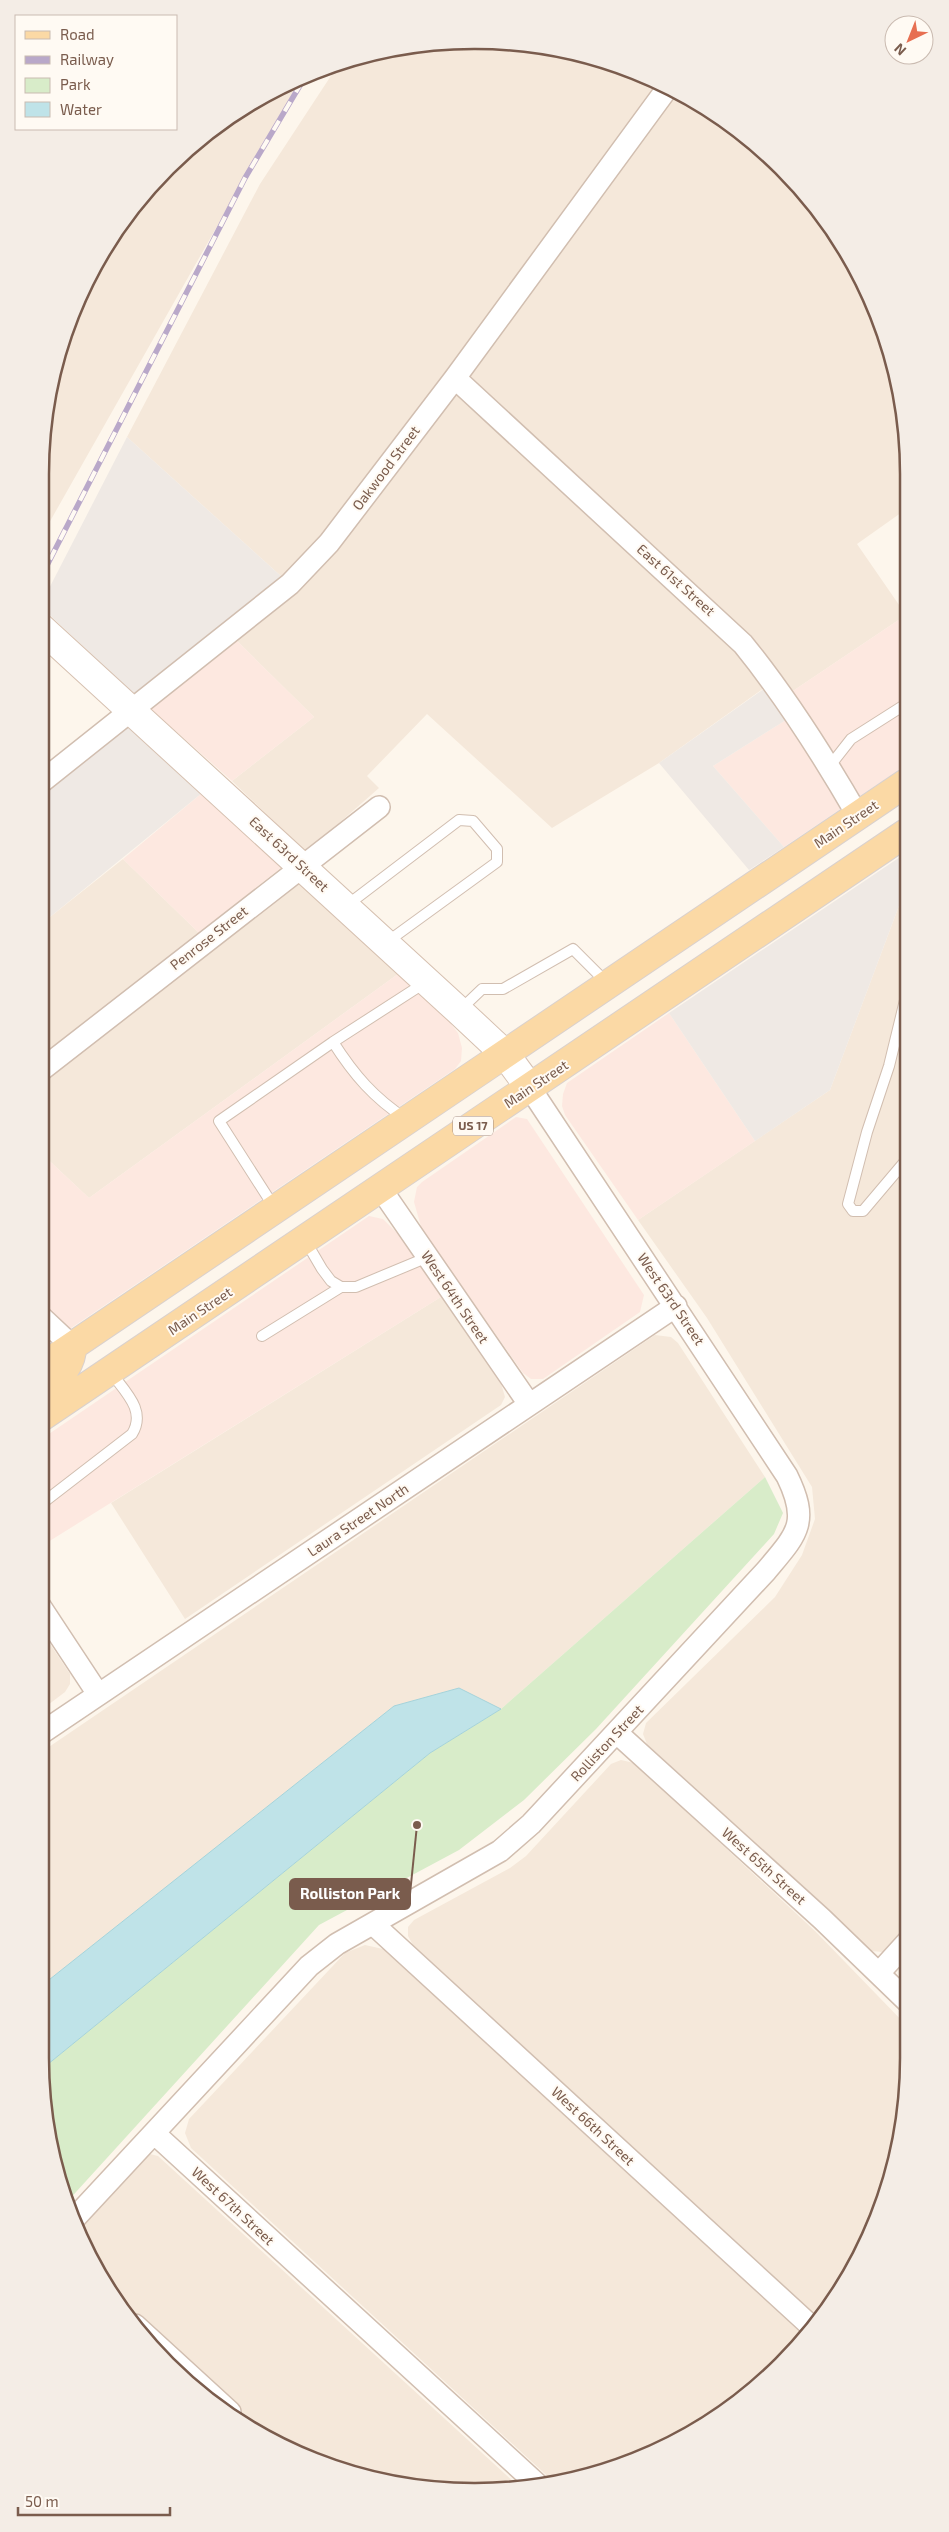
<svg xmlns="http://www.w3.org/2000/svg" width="949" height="2532" font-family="'Exo 2',sans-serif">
  <rect width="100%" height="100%" fill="#fdf6ec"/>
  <path fill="#f5e8da" d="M503,41L587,55L716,113L801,188L876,308L905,418V510L857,544L906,615L775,703L764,688L659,763L552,828L427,714L367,776L379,788L306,852L232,781L314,717L221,625L282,577L127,437L260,184L340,62L418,44Z
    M301,78L40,539V474L55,362L85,282L130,210L188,148L258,98Z
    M123,859L199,933L282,867L398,974L89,1198L40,1152V908L50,917Z
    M906,887L909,1925L883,1952L871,1951L647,1744L643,1734L646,1723L775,1597L802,1555L815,1519L812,1487L707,1318L638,1220L830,1090Z
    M444,1295L500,1380L505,1397L501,1405L185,1619L111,1503Z
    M655,1335L671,1337L678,1343L765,1477L501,1709L459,1688L394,1706L40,1987V1753Z
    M40,1629L70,1674V1684L65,1692L40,1711Z
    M621,1760L634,1763L815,1931L909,2028V2058L894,2170L864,2250L821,2320L413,1945L408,1936V1927L414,1920L510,1868L526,1856L611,1764Z
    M365,1945L383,1949L804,2336L716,2419L641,2459L556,2484L191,2148L185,2133L189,2119L345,1953Z
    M150,2154L158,2156L517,2485L418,2488L335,2469L270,2440L113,2295L98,2274L77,2227L144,2156Z"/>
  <path fill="#fde8e0" d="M906,615V765L784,847L713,766L786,720L775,703Z
    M221,625L314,717L232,781L134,694Z
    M202,793L282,867L199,933L123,859Z
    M398,974L448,1020L458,1033L462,1048L461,1061L455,1069L40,1349V1152L89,1198Z
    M669,1013L755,1141L638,1220L565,1115L562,1106L563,1094L567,1083Z
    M516,1117L527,1119L644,1295L640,1312L543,1379H531L523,1373L422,1230L414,1202L417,1187L422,1182Z
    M369,1216L383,1219L403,1239L444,1295L40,1547V1440Z"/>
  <path fill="#efe9e4" d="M127,437L282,577L134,694L40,606Z
    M765,688L786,720L713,766L784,847L749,870L659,763Z
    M114,712L202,793L50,917L40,908V768Z
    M906,853V887L830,1090L755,1141L669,1013Z"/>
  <path fill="#d8ecc9" d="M765,1477L783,1513L774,1534L596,1729L524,1800L459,1850L319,1925L66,2203L42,2069L430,1753L501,1709Z"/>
  <path fill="#bfe3e8" stroke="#a5d3da" d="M459,1688L501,1709L430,1753L42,2069L40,1987L394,1706Z"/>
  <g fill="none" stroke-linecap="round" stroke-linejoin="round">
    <g stroke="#d1beb0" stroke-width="12">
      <path id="lane" d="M829,767L851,739L906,704
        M346,906L459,820L473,821L497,849V862L387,942
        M907,992L889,1066L867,1132L848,1204L853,1211H863L907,1159
        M460,1010L482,989H503L573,949L607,983
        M333,1042L426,982
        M274,1207L219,1121L333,1042C354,1075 374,1098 406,1119
        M305,1240L322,1269L331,1281L341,1287H356L428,1257
        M262,1336L341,1287
        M40,1505L132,1434C147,1410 124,1391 110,1371"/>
    </g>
    <g stroke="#d1beb0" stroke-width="24">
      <path id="street" d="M455,378L743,644C786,697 824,757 858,816
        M40,783L290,584L329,543L455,378L666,90
        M40,1071L379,807
        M381,1189L529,1404
        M40,1316L72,1346
        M40,1606L98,1694
        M617,1733L822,1919L909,2003
        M40,1734L676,1306
        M373,1924L813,2328
        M879,1973L909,1940
        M155,2134L537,2484
        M73,2220L309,1966L337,1944L500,1851L531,1824L766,1571C797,1534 810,1523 787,1476L530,1088
        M135,2325L230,2412"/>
    </g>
    <g stroke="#d6c0b0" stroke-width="30">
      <path id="secondary" d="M40,627L459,1011L505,1054L530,1088"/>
    </g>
    <g stroke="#dad1cd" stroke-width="30">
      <path id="primary" d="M40,1368L906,783
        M40,1391C55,1381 69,1371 72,1351
        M40,1418L906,833"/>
    </g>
    <use href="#lane" stroke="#fff" stroke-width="10"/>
    <use href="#street" stroke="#fff" stroke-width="21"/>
    <use href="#secondary" stroke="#fff" stroke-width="28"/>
    <use href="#primary" stroke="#fbd9a5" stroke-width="28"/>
    <g stroke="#b9a8c9" stroke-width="5.5">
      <path id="rail" d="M40,579L245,178L305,77"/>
    </g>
    <use href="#rail" stroke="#fffaf3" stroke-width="4" stroke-dasharray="11" stroke-linecap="butt"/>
  </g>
  <g text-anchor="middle" stroke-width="4" stroke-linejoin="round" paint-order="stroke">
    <rect fill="#fffaf3" stroke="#a28b7f" stroke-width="1" x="453" y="1116.5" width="40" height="19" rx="4"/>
    <g font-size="12" font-weight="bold" fill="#7a5c4d">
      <text x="473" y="1130">US 17</text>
    </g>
    <g font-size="14" fill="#7a5c4d" stroke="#fffaf3">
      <text transform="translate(386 468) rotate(-53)" y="5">Oakwood Street</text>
      <text transform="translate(676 580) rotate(42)" y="5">East 61st Street</text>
      <text transform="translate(846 824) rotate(-34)" y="5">Main Street</text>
      <text transform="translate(289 854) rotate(43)" y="5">East 63rd Street</text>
      <text transform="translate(209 938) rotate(-38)" y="5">Penrose Street</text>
      <text transform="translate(536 1084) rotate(-34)" y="5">Main Street</text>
      <text transform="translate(455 1297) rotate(56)" y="5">West 64th Street</text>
      <text transform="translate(671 1299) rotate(56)" y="5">West 63rd Street</text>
      <text transform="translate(200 1311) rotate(-34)" y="5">Main Street</text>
      <text transform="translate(358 1520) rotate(-34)" y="5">Laura Street North</text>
      <text transform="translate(607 1743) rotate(-47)" y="5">Rolliston Street</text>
      <text transform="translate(764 1866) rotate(42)" y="5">West 65th Street</text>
      <text transform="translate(593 2126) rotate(43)" y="5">West 66th Street</text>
      <text transform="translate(233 2206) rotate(43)" y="5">West 67th Street</text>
    </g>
  </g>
  <path d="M0 0H949V2532H0ZM474 49H475A425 425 0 0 1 900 474V2058A425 425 0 0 1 475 2483H474A425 425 0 0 1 49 2058V474A425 425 0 0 1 474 49Z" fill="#f4ede6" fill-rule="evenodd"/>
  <path fill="none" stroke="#7a5c4d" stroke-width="2.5" d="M474 49H475A425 425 0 0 1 900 474V2058A425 425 0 0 1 475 2483H474A425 425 0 0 1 49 2058V474A425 425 0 0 1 474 49Z"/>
  <path fill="none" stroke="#7a5c4d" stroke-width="2" d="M417 1825L410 1894"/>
  <circle fill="#7a5c4d" stroke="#fffaf3" stroke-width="2" cx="417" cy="1825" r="5"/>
  <rect fill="#7a5c4d" stroke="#7a5c4d" stroke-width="2" x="290" y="1879" width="120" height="30" rx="5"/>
  <g font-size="15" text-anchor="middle" font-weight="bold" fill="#fff">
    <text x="350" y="1899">Rolliston Park</text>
  </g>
  <rect x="15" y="15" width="162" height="115" fill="#fffaf3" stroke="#cabbb1"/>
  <rect x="25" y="31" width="25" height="8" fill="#fbd9a5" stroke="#cabbb1"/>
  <text x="60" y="40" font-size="15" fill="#7a5c4d">Road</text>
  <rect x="25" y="56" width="25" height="8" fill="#b9a8c9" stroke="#cabbb1"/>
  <text x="60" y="65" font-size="15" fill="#7a5c4d">Railway</text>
  <rect x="25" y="78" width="25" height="15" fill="#d8ecc9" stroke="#cabbb1"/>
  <text x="60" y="90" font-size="15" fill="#7a5c4d">Park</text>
  <rect x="25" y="102" width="25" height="15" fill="#bfe3e8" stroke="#cabbb1"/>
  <text x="60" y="115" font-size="15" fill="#7a5c4d">Water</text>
  <g transform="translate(909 40) rotate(223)"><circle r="24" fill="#fffaf3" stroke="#cabbb1"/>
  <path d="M0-4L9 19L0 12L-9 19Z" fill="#e76f51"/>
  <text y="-8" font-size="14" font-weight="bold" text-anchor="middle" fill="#7a5c4d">N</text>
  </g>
  <path d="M18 2507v8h152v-8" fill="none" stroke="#7a5c4d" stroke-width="2.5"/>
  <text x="25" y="2507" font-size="15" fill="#7a5c4d" stroke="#fffaf3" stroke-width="4" paint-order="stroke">50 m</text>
</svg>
